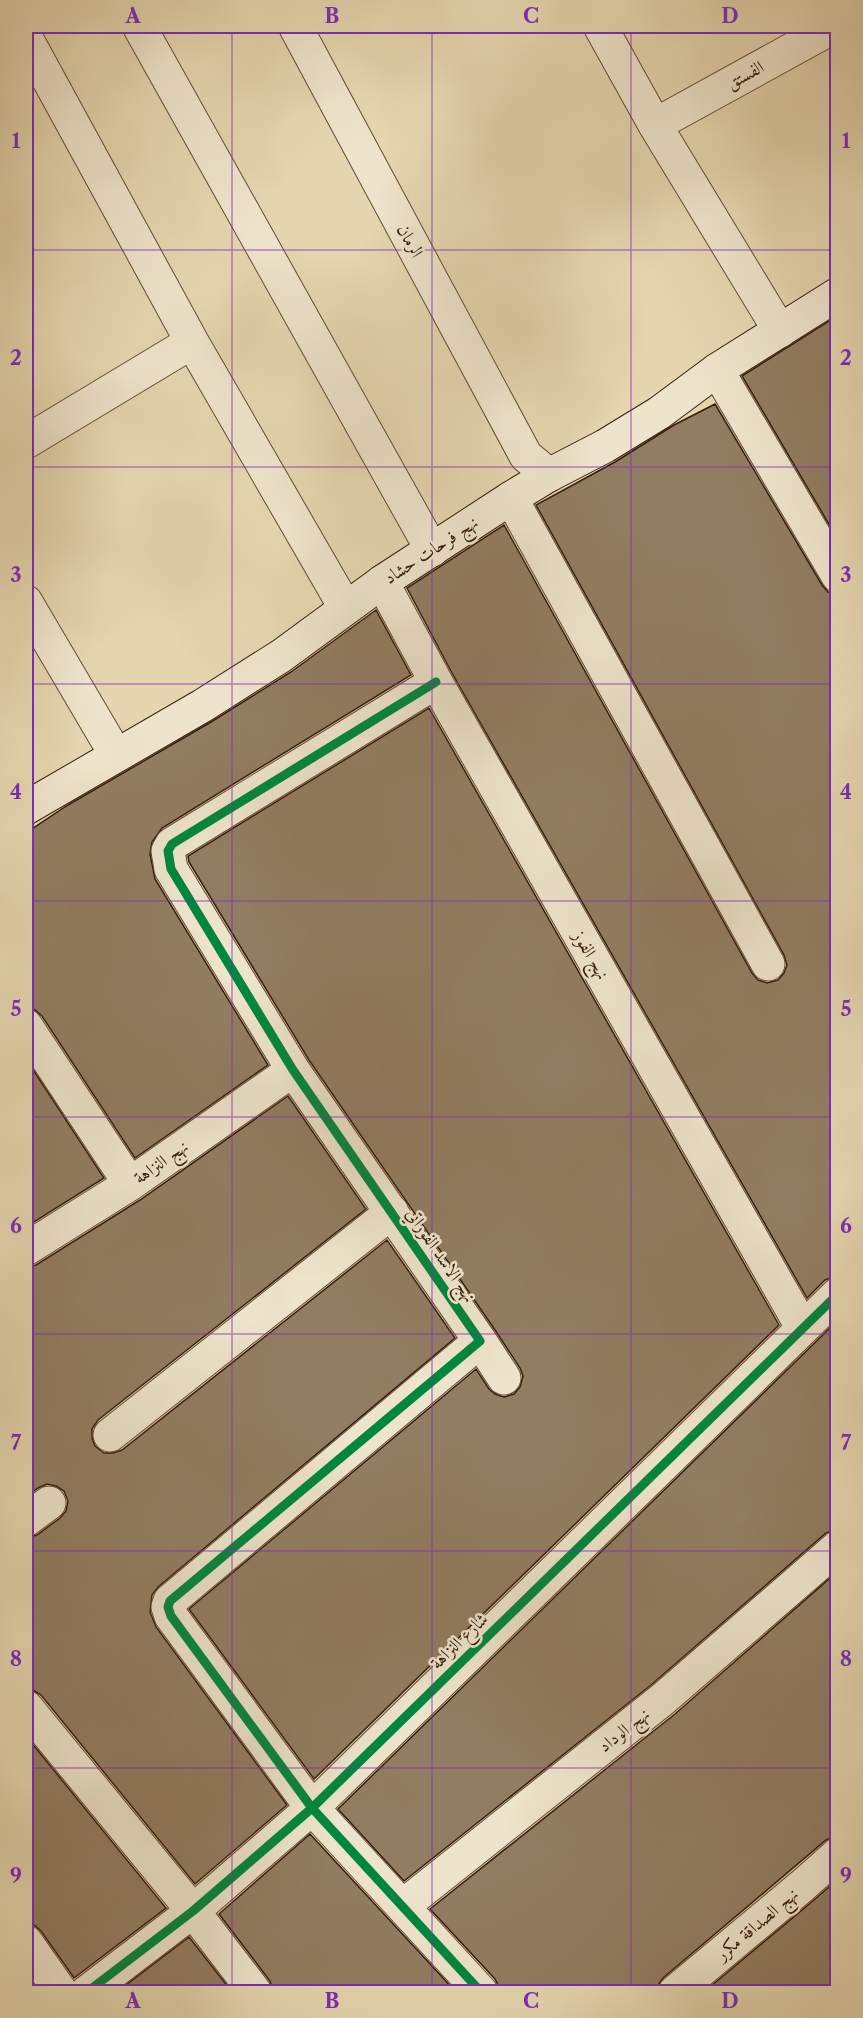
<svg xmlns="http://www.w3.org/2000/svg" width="863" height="2018" font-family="'Libre Caslon Text',Amiri,serif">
  <rect width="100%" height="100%" fill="#e5d6af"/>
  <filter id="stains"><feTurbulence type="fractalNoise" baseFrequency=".00333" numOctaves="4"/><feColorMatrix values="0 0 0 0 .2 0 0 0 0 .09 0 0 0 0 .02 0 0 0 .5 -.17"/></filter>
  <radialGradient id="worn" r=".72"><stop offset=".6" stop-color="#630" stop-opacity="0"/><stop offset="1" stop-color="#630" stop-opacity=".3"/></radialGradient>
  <path fill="#917d61" stroke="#361c0c" stroke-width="1.5" d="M837,316V538L742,376Z
    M715,404L822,585L828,592L837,595V1276L825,1280L807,1298L452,673L407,588L504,525L752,973L758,980L767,983L778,980L784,973L787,965L784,955L536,505L615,462L674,425Z
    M376,610L411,675L162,828L152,842L150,854L155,879L268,1065L135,1158L42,1016L35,1010L26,1007V833L68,805L211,722L291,672Z
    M429,708L779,1325L314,1779L189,1609L476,1369L489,1389L495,1394L504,1397L514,1394L520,1387L523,1376L520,1368L495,1330L309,1060L189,862L188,856Z
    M26,1059L104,1178L26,1227Z
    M288,1096L366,1209L98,1420L92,1429V1438L95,1446L104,1453H113L122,1450L387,1240L455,1338L158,1587L152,1595L150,1612L156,1627L287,1805L195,1884L41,1695L33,1690L26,1689V1538L37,1535L60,1518L66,1511L68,1501L64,1491L56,1486L47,1484L38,1488L26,1497V1268L36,1265L140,1200Z
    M837,1321V1529L826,1533L651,1685L404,1881L338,1809Z
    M837,1572V1836L826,1840L663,1978L658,1985L657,1992H499V1987L495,1979L430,1909L675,1714Z
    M26,1736L166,1908L74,1978L41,1931L34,1925L26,1923Z
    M310,1834L456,1992H273L270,1981L219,1914Z
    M837,1880V1992H704L814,1900Z
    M189,1937L232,1992H117Z"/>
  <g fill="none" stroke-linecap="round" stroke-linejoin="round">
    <g stroke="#624a35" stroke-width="35">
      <path id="street" d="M139,26L432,550
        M295,26L526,456L549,475
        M600,26L655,125L780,331
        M26,38L192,342L345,607
        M655,125L835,26
        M717,370L838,576
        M26,442L192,342
        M511,498L768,964
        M382,582L436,682L802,1327
        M26,602L116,755
        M436,682L172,844L168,851L171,869L293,1070L480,1341L170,1601L168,1607L171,1616L312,1808L481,1992
        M26,1026L130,1184
        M26,1249L130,1184L293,1070
        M480,1341L504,1378
        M110,1435L392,1212
        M26,1520L49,1503
        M26,1707L193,1911L255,1992
        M403,1906L663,1699L838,1547
        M26,1942L61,1992
        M87,1992L193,1911L312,1808L838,1294
        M675,1992L802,1886L838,1854"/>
    </g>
    <g stroke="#361c0c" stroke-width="35">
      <path id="secondary" d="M26,808L202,706L281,656L382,582L511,498L549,475L605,446L659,413L717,370L838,294"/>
    </g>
    <use href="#street" stroke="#eee4cb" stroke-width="33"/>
    <use href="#secondary" stroke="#eee4cb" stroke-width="33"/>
    <g stroke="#eee4cb" stroke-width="13">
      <path id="cycleway" d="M436,682L172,844L168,851L171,869L293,1070L480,1341L170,1601L168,1607L171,1616L312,1808L481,1992
        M87,1992L193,1911L312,1808L838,1294"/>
    </g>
    <use href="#cycleway" stroke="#00873e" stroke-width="9"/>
  </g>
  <path fill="none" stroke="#7b2cbf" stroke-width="1.5" stroke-opacity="0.55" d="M232,26V1992M432,26V1992M631,26V1992M26,250H838M26,467H838M26,684H838M26,901H838M26,1117H838M26,1334H838M26,1551H838M26,1768H838"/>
  <g text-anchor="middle" stroke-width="5" stroke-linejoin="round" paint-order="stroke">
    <g font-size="18" fill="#361c0c" stroke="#eee4cb">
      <text transform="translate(745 75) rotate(-29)" y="6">الفستق</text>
      <text transform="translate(410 241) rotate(62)" y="6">الرمان</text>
      <text transform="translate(431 550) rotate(-33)" y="6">نهج فرحات حشاد</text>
      <text transform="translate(591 955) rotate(60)" y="6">نهج الفوز</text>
      <text transform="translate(161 1162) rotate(-35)" y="6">نهج النزاهة</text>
      <text transform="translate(441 1255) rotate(56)" y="6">نهج الاسد الفوراتي</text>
      <text transform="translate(459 1641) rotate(-44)" y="6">شارع النزاهة</text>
      <text transform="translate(624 1730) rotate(-38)" y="6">نهج الوداد</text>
      <text transform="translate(757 1924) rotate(-40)" y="6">نهج الصداقة مكرر</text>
    </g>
  </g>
  <rect width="863" height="2018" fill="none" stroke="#e5d6af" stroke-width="66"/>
  <rect x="33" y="33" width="797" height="1952" fill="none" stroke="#7b2cbf" stroke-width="2"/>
  <g font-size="20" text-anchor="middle" font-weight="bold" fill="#7b2cbf">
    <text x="133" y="23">A</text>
    <text x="332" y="23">B</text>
    <text x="531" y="23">C</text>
    <text x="730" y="23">D</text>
    <text x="16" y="148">1</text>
    <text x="846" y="148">1</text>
    <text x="16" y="365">2</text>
    <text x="846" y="365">2</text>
    <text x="16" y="582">3</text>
    <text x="846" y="582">3</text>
    <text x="16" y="799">4</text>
    <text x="846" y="799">4</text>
    <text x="16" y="1016">5</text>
    <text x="846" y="1016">5</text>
    <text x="16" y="1233">6</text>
    <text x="846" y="1233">6</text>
    <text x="16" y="1450">7</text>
    <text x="846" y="1450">7</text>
    <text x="16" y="1666">8</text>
    <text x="846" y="1666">8</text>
    <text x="16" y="1883">9</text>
    <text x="846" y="1883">9</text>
    <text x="133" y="2008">A</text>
    <text x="332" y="2008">B</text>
    <text x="531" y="2008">C</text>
    <text x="730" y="2008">D</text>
  </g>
  <rect width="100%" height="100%" filter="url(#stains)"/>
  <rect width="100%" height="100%" fill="url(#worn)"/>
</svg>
